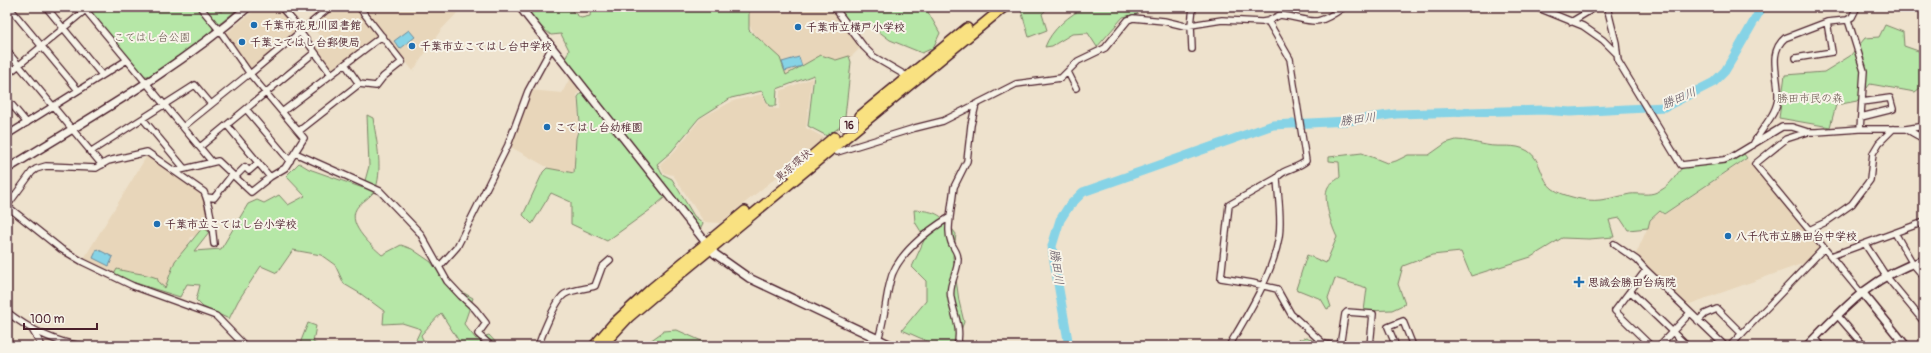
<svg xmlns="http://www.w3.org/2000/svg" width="1931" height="353" font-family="Pangolin,'Klee One',sans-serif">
  <rect width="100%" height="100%" fill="#eee2cd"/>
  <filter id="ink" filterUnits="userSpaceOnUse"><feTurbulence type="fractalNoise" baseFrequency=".025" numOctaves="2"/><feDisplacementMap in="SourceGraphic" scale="8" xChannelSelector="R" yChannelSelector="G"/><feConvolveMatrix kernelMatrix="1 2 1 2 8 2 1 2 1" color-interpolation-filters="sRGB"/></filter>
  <g filter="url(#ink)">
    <path fill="#e8d6ba" d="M258,7H279L298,29L297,32L253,69H250L226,37L227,33Z
      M332,7H355L376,34V37L334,70H331L315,49L324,42L311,25Z
      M363,7H474L459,11L441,30L413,71Z
      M738,7H831L861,47L852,56L785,82Z
      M571,76L582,89L577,94L579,127L576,128L573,178L545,166L509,146L529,90L562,93Z
      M812,78L806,128L825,138L720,223L704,222L673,175L664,173L660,165L674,152L701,118L733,101L762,94L769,108L779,109L780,91Z
      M148,154L202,194L208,216L210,231L191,237L168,296L134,285L83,260Z
      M1747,159L1819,247V250L1807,262L1687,305L1635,256L1651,220L1660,212L1664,215Z"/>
    <path fill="#b6e7a7" stroke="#808369" d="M92,7H197L213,26L212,33L149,76H143L90,12Z
      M203,7H214L221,12L229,7H240L221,23H217Z
      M525,7H567L581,18L590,16L591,7H749V30L780,58L786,75L821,55L836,60L849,56L851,62L845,117L840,127L827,136L808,126L814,75L777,89L776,106H769L762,91L731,98L699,118L671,152L657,164L662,174L672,179L694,216L703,223L700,229L671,192L650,210L607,241L571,224V202L551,193L532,224L523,215L543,172L547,168L574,173L576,138L580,124L578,97L586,87L564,63L569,50L561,34L551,35L536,23Z
      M842,7H925L940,33L933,48L922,53L890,40L873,27L860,29L844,21L841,9Z
      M1020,7H1049L1042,14L1047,30L1029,37Z
      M1086,7H1143L1137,14L1123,17L1097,47L1088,33L1072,34L1052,46L1045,47C1051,30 1070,14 1086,7Z
      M1885,25L1903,32L1904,46L1924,53V85L1915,92L1870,84L1857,101L1836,105L1830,127L1779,118L1785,75L1824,72L1850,56L1865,38L1879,37Z
      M367,115L373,118C376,139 383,166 376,188C374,194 364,201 359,205C343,222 371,245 382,255L401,245L412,249L431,262L446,283L473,298L464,324L476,339L489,335L499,346H462L441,313L421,335L423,340L436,346H413L421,329L402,323L383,324L384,311L361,294L344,284L335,265L321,255L293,250L277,273L261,266L238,301L229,319L203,307L196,300L200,285L187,284L180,297L113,276L117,269C130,273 144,273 157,278L159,283L165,288L175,261L203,227L209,232L194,251L221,249L248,204L257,200L264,203L279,195L288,205L305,196L286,176L299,163L309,169L363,188L369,166Z
      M1456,140C1466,140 1476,143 1486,145C1500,148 1515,143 1528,151C1542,160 1540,180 1553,189C1563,196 1587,202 1600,200C1610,199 1620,196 1630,194C1639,193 1649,196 1657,192C1668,188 1674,178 1681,169L1685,167L1724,162L1744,154L1747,158L1664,214L1660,211L1650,220L1648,228L1628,230L1620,218L1609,220L1614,237L1589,239L1562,238L1531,257L1471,276L1461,252L1432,255L1403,266L1398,284L1405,304L1392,310L1364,311L1367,288L1335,278L1328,298L1331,307L1327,309L1321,299L1296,289L1307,255L1326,263L1337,237C1332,228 1322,197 1328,187C1330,183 1337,180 1340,177L1339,162L1329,161V157L1362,153L1387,163L1396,161L1408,155H1429L1446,143Z
      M914,210C938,211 942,215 956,234L953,257L959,301L964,322L955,346H938L902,330L926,301V281L912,267L925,238L915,222Z
      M308,323L316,326L313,342L320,346H299Z
      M676,330H677L713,346H643L664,331Z
      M1307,337L1321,346H1280Z"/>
    <path fill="#86d3e6" stroke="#6e8b9b" d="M409,30L415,37L400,49L394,41Z
      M799,57L802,66L785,71L782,62Z
      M97,249L113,257L109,266L93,258Z"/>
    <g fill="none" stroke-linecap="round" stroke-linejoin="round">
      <path stroke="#86d3e6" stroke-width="9" d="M1069,346L1054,261L1052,246L1060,220L1069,206L1083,192L1273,125L1347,121L1396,114L1543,110L1570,112L1665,107L1714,82L1725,71L1734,56L1762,7"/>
      <g stroke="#4a1f2b" stroke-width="8">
        <path id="minor" d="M9,7L78,90
          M46,7L102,75
          M83,7L212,162
          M281,7L302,31
          M834,7L864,47L874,57L910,78
          M1536,7L1583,26L1603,40L1616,53
          M1607,7L1616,43L1618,61L1681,165L1724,160L1732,157L1782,127H1792L1808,132H1816L1860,129H1906L1924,126
          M286,12L292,7
          M1848,20L1864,71L1860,129
          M1571,22L1596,7
          M300,32L331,74
          M1192,49L1191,25L1193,7
          M7,51L102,165
          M1796,58L1832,52L1827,22
          M345,64L359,84L376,86L383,77L402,62L359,7
          M1068,72L1076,88
          M250,74L330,7
          M7,75L89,7
          M7,99L27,123
          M246,109L290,161
          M282,112L382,36
          M1861,117L1893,109L1890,98L1862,102
          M143,119L184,168
          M227,125L270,177
          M183,127L250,73
          M1906,129L1924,139
          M299,131L359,84
          M1808,132L1786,139L1755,164L1861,293
          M7,135L127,60
          M1753,145C1760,129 1778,114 1778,96C1779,76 1767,53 1785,38L1827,22L1847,20L1852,17L1857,7
          M200,147L315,52
          M831,148L837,152L915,128L943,121L1016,84L1061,78L1078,61L1105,48L1128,20L1133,18L1164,21L1185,26L1222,20L1262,22L1268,21L1280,15C1313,19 1312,30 1344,7
          M90,152L195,85L211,104
          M295,153L380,191L420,233L447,281L461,296L475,309L486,323L478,334L491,346
          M176,171L218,161L251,192L270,177L285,168L304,138L250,74L220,31L200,7
          M236,176L245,167L249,171L258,163
          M1277,178L1229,205L1221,278L1252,283L1277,289L1291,314L1324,344L1335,346
          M206,197L214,198L232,175
          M7,206L32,172L36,169L46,166L96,168L108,161L147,152L204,192C211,208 212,227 214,244
          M7,206L61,249L83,262L133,286L216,316L245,346
          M950,217C949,226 948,233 951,242C953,248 958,252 958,259C958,273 948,284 951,298C954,315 962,328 957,346
          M1809,230L1826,222L1852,204L1870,180L1873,153L1879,143L1893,129
          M1895,233L1913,264L1924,277
          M1614,244L1637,260L1646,270
          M1865,244L1886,276L1924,322
          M1831,256L1924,222
          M439,267L457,247L508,145L528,91L552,47
          M1630,291L1687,346
          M7,312C30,330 53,342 82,346
          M1837,315L1864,346
          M1698,321L1705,314L1717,309L1742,334
          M33,331L42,346
          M1815,338L1822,346
          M878,339C885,320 885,301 890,282C895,256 928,230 950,217L954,187L967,161L971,125L976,104
          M538,346C542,335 556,299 565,294C574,289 586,289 595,286L602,267L610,260
          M1229,346C1249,312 1272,276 1279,237C1282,218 1278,197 1277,178C1282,169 1297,169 1306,161L1290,59L1268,21
          M1340,346L1345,314L1347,312L1373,314L1370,346
          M1396,346L1388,327L1403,321L1413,346
          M1651,346L1615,311L1646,270L1725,346
          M1659,346L1690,313
          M1730,346L1824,248"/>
      </g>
      <g stroke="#4a1f2b" stroke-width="10">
        <path id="tertiary" d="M520,7L715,254L749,278L893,346
          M7,169C89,118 175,71 248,7
          M1862,292L1906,346
          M1807,346C1843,309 1873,275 1924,260"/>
      </g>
      <g stroke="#4a1f2b" stroke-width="12">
        <path id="trunk" d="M860,116L967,28
          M792,173L834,137
          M594,346L613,324L652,288L745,211
          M602,346L629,317L656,294L1004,7"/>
      </g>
      <use href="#minor" stroke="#f7f3e8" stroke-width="5.5"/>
      <use href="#tertiary" stroke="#f7f3e8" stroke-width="7"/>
      <use href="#trunk" stroke="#f9e181" stroke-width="9"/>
    </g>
  </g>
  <g fill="#1f6fb2" stroke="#f7f3e8" stroke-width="1.5">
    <circle cx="254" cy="25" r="4"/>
    <circle cx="798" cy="27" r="4"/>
    <circle cx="242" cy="42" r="4"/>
    <circle cx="412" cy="46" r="4"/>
    <circle cx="547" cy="127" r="4"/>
    <circle cx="157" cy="224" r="4"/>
    <circle cx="1728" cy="236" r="4"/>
    <path d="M1577 276h4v4h4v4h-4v4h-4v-4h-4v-4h4z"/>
  </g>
  <g text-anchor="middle" stroke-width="4" stroke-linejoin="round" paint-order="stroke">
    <rect fill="#f7f3e8" stroke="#7e5f64" stroke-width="1" x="840" y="117" width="18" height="16" rx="3"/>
    <g font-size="10" font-weight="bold" fill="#4a1f2b">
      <text x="849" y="129">16</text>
    </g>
    <g font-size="11" font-weight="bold" fill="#4a1f2b" stroke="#f7f3e8" text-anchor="start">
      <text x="262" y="29">千葉市花見川図書館</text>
      <text x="806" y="31">千葉市立横戸小学校</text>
      <text x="250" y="46">千葉こてはし台郵便局</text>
      <text x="420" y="50">千葉市立こてはし台中学校</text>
      <text x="555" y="131">こてはし台幼稚園</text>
      <text x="165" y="228">千葉市立こてはし台小学校</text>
      <text x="1736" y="240">八千代市立勝田台中学校</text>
      <text x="1588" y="286">思誠会勝田台病院</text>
    </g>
    <g font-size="11" fill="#65514a" stroke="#f7f3e8">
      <text x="152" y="41">こてはし台公園</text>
      <text x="1810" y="102">勝田市民の森</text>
    </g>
    <g font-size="11" fill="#4a1f2b" stroke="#f7f3e8">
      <text transform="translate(793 165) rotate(-40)" y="4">東京環状</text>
    </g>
    <g font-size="12" font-style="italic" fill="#594c5a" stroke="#f7f3e8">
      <text transform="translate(1679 98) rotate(-23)" y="4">勝田川</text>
      <text transform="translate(1358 119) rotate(-7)" y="4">勝田川</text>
      <text transform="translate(1057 267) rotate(82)" y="4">勝田川</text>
    </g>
  </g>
  <rect width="1931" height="353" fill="none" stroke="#f7f3e8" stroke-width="24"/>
  <rect x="12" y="12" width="1907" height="329" fill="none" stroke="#4a1f2b" stroke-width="1.5" filter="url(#ink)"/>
  <path d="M24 323v6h73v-6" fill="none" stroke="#4a1f2b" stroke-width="2"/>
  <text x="30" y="323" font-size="12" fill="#4a1f2b" stroke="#f7f3e8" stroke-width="3" paint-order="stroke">100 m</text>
</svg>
